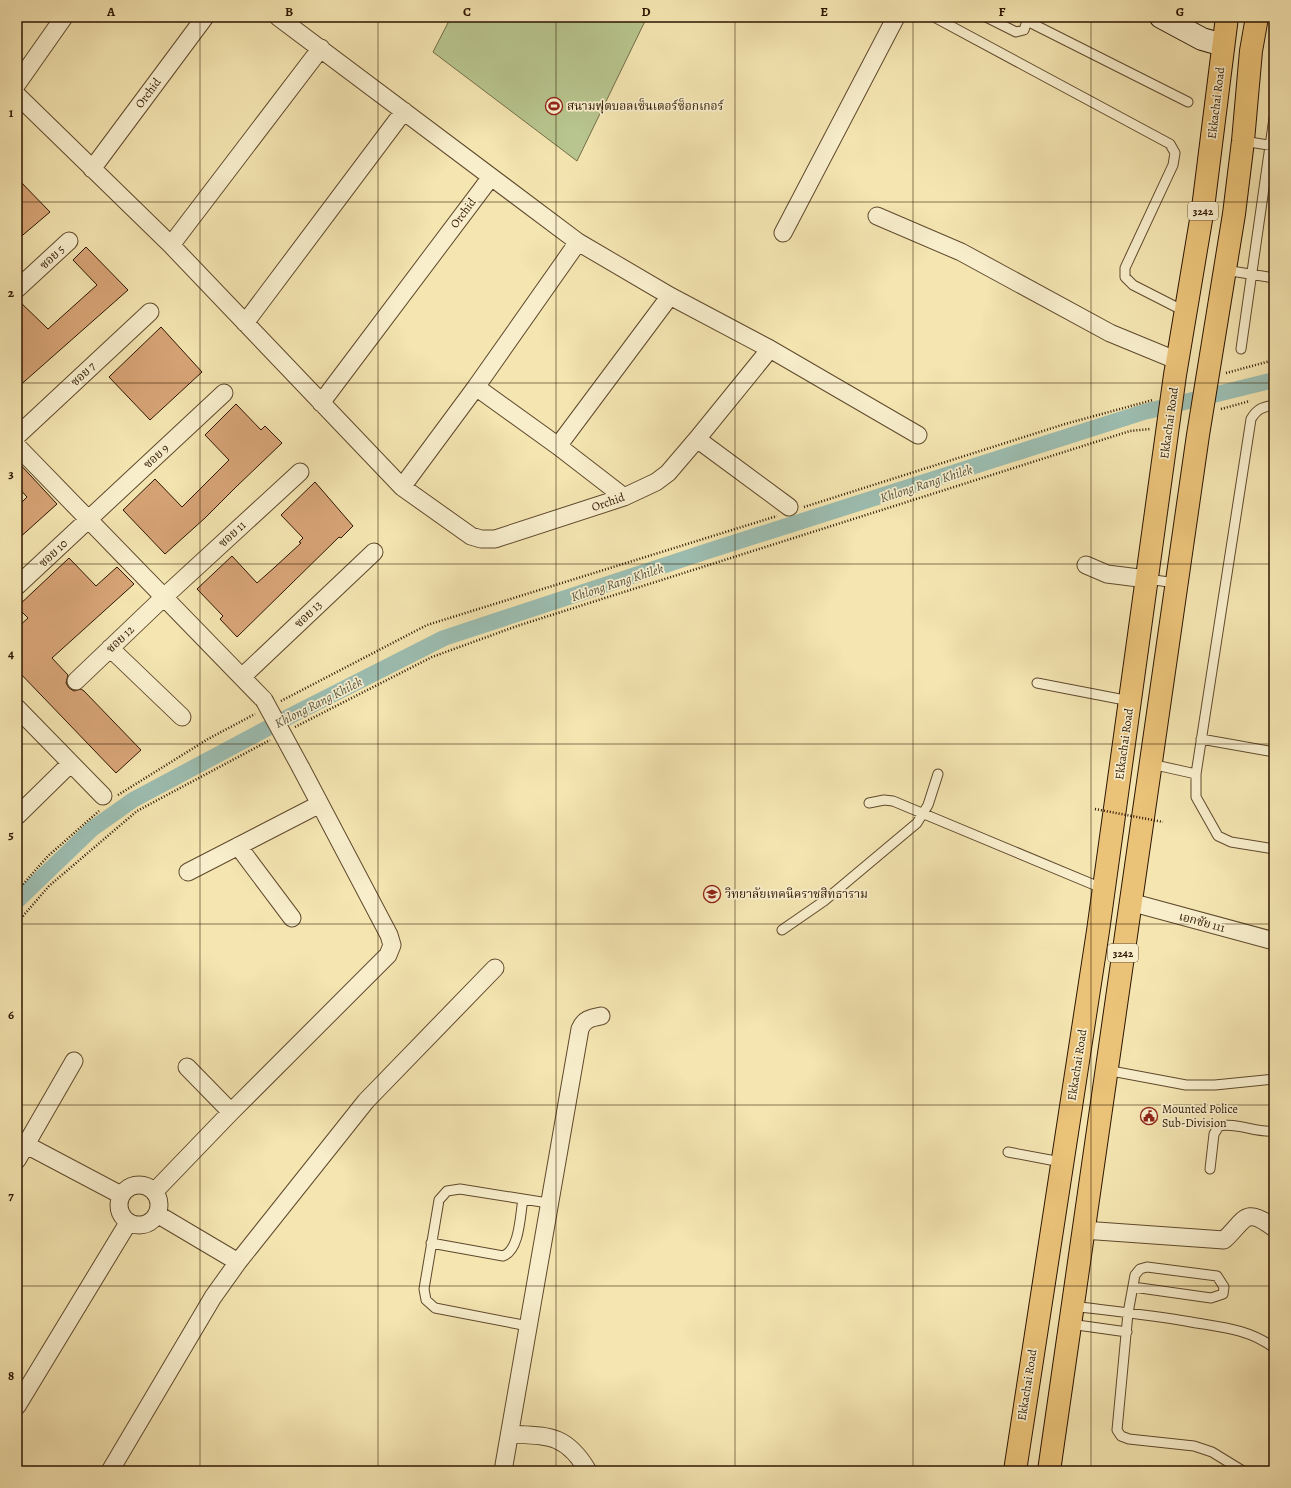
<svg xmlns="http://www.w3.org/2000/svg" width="1291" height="1488" font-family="Alegreya,'Noto Serif Thai',serif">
  <rect width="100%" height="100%" fill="#f4e5b1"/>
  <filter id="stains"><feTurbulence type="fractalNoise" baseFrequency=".005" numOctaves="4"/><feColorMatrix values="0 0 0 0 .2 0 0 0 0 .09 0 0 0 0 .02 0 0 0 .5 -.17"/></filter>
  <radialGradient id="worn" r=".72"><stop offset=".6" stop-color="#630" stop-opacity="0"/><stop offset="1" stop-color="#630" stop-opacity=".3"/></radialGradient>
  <path fill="#b8c58e" stroke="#726d47" d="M451,17H647L577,161L433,52Z"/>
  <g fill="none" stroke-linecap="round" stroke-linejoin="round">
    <path stroke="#9cbeb2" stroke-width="16" d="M17,901L92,829L133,800L294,714L444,638L705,552L1144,412L1274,380"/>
  </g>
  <path fill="#d7a476" stroke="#2d1500" d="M17,178L50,212L17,240Z
    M86,247L128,290L17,388V299L48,329L97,285L73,260Z
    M161,327L202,372L150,420L109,377Z
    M236,404L261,430L265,426L282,443L236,487L205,518L165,554L123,510L155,479L182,507L229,460L205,435Z
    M17,461L57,504L17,540V507L27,497L17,486Z
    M315,482L353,526L341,538L339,537L237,637L220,619L223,616L197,589L232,556L257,583L275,567L301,543L299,542L303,538L281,515Z
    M69,558L96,586L117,567L134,584L52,658L68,675L66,683L69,688L74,691L81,689L84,691L141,750L116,773L17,670V628L28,618L17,607Z"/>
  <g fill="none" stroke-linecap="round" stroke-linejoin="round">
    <g stroke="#5f492c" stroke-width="11">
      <path id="lane" d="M934,17L1170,144L1175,153L1173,165L1125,268V277L1133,285L1186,312
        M986,17L1016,32L1024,30L1027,21L1188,102
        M1243,141L1274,146
        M1225,270L1274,278
        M1241,349L1274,118
        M1274,405C1262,407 1257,409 1251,419L1196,774V797L1218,836L1231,842L1274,849
        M1147,579L1176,583
        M1037,683L1130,701
        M1201,739L1274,752
        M1151,764L1196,774
        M869,803L884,800L893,801L1104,889
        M782,930L824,901L917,823L928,805L938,774
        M1106,1070L1186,1085H1215L1274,1079
        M1008,1152L1061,1162
        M1210,1169L1214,1134L1219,1126C1237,1122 1255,1133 1274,1131
        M431,1243L503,1256C520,1250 520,1215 523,1199
        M1133,1287L1211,1298L1223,1294L1224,1287L1217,1276L1147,1267L1140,1269L1135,1275L1128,1313L1117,1430L1121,1436L1129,1439L1194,1446L1212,1452L1243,1471
        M1072,1306C1112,1311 1151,1315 1191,1322C1220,1327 1250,1329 1274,1348
        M1070,1324L1127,1332
        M528,1326L435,1308L426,1300L424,1289L439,1200L447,1191L460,1189L548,1203"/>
    </g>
    <g stroke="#5f492c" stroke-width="19">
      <path id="street" d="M278,17L578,242L670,296L770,349L918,435
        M17,84L64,17
        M17,95L171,245L402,487L471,536L481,539H495L624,497L656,482L668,473L697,439L770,349
        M92,169L205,17
        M877,216L961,252L1110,333L1178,361
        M783,233L896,17
        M171,245L321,48
        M17,289L69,241
        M245,323L404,111
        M476,387L558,446L670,296
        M321,403L491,177
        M17,436L150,312
        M697,439L789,507
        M17,446L264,700
        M558,446L624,497
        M402,487L476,387L578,242
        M1086,565L1107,574L1147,579
        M17,586L224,393
        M110,648L182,717
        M242,677L374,552
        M76,681L164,597L300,472
        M17,708L103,796
        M17,816L70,764
        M238,846L292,918
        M188,872L320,804
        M1130,902L1274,941
        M187,1067L231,1112
        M17,1140L121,1195
        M17,1160L74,1061
        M119 1205a20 20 0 1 1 40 0a20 20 0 1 1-40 0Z
        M154,1192L231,1112L388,955L392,945L389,935L301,768
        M157,1214L238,1262
        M1083,1230L1224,1240C1245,1221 1244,1205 1274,1228
        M17,1406L128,1223
        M510,1434C549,1436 566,1434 588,1471
        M110,1471L213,1297L238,1262L366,1101L495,968
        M503,1471L580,1029C584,1019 591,1018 601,1016"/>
    </g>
    <g stroke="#2d1500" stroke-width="24">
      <path id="secondary" d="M1161,17L1202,39L1223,45"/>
    </g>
    <g stroke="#2d1500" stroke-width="24">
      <path id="primary" d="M1015,1471L1098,931L1175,375L1203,208L1227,17
        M1049,1471L1198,435L1234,214L1243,141L1251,51L1257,17"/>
    </g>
    <path stroke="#2d1500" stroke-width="2.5" stroke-dasharray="1 2" stroke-linecap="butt" d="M1226,373L1274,360
      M1221,409L1250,401
      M804,507L1065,424L1153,400
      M281,701L427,625L777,516
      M295,727L432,657L517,626L1130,431L1150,429
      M118,795L208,739L255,714
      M17,891L48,856L99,811
      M17,923L49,886L137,811L270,740"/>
    <use href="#lane" stroke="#f8eecc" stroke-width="9"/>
    <use href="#street" stroke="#f8eecc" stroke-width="17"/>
    <use href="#secondary" stroke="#f8eecc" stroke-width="22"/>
    <use href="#primary" stroke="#eac278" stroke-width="22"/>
    <g stroke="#5f492c" stroke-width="19" stroke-linecap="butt">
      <path id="street-bridge" d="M264,700L301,768"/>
    </g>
    <path stroke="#2d1500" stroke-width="2.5" stroke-dasharray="1 2" stroke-linecap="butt" d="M1095,809L1163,822"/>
    <use href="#street-bridge" stroke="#f8eecc" stroke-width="17"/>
  </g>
  <path fill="none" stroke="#2d1500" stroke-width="1" stroke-opacity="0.55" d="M200,17V1471M378,17V1471M556,17V1471M735,17V1471M913,17V1471M1091,17V1471M17,202H1274M17,383H1274M17,564H1274M17,744H1274M17,924H1274M17,1105H1274M17,1286H1274"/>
  <defs>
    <g id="stadium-ring" transform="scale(0.9)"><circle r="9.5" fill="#f8eecc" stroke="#8f2418" stroke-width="1.5"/><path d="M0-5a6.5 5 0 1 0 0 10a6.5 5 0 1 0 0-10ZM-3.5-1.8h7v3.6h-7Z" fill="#8f2418"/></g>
    <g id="university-ring" transform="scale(0.9)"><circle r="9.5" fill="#f8eecc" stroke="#8f2418" stroke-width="1.5"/><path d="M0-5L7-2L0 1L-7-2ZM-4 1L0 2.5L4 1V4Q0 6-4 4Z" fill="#8f2418"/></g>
    <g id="civic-ring" transform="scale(0.9)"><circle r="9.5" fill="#f8eecc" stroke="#8f2418" stroke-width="1.5"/><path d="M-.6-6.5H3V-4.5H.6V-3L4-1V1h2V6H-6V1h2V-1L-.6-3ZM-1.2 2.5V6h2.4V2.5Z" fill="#8f2418"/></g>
  </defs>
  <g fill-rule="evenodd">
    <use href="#stadium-ring" x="554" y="106"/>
    <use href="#university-ring" x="712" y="894"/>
    <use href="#civic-ring" x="1149" y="1116"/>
  </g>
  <g text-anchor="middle" stroke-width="3.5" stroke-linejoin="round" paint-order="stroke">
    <g fill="#f8eecc" stroke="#6a563d" stroke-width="1">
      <rect x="1188" y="202" width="30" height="18" rx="3"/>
      <rect x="1108" y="944" width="30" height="18" rx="3"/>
    </g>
    <g font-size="11" font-weight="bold" fill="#2d1500">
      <text x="1203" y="215">3242</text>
      <text x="1123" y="957">3242</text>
    </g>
    <g font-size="12" fill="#2d1500" stroke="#f8eecc">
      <text transform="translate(148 93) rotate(-53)" y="4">Orchid</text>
      <text transform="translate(1216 103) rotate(-83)" y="4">Ekkachai Road</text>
      <text transform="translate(463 213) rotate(-53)" y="4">Orchid</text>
      <text transform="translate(52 257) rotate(-43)" y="4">ซอย 5</text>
      <text transform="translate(83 374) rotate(-43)" y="4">ซอย 7</text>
      <text transform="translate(1169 423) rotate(-82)" y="4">Ekkachai Road</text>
      <text transform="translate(156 456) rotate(-43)" y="4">ซอย 9</text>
      <text transform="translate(608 502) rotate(-19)" y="4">Orchid</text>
      <text transform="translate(232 534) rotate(-43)" y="4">ซอย 11</text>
      <text transform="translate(53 553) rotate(-43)" y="4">ซอย 10</text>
      <text transform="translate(308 614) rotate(-44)" y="4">ซอย 13</text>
      <text transform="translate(120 639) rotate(-44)" y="4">ซอย 12</text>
      <text transform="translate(1124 744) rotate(-82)" y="4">Ekkachai Road</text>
      <text transform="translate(1202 922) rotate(15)" y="4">เอกชัย 111</text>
      <text transform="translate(1077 1065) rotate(-81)" y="4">Ekkachai Road</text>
      <text transform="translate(1027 1385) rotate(-81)" y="4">Ekkachai Road</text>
    </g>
    <g font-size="12" fill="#2d1500" stroke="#f8eecc" text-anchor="start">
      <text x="567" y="110">สนามฟุตบอลเซ็นเตอร์ซ็อกเกอร์</text>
      <text x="725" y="898">วิทยาลัยเทคนิคราชสิทธาราม</text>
      <text x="1162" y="1113">Mounted Police<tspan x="1162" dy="14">Sub-Division</tspan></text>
    </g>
    <g font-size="13" font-style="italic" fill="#54503e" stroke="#f8eecc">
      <text transform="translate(926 483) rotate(-18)" y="5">Khlong Rang Khilek</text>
      <text transform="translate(617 582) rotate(-18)" y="5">Khlong Rang Khilek</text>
      <text transform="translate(318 702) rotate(-27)" y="5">Khlong Rang Khilek</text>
    </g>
  </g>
  <rect width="1291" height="1488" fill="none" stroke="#f4e5b1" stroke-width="44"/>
  <rect x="22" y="22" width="1247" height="1444" fill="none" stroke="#2d1500" stroke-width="1.5"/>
  <g font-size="13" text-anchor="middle" font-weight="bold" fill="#2d1500">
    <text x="111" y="16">A</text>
    <text x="289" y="16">B</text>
    <text x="467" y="16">C</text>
    <text x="646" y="16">D</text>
    <text x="824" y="16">E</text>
    <text x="1002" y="16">F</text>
    <text x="1180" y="16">G</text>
    <text x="11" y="117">1</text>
    <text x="11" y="297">2</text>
    <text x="11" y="478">3</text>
    <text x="11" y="658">4</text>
    <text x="11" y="839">5</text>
    <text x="11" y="1019">6</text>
    <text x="11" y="1200">7</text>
    <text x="11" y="1380">8</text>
  </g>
  <rect width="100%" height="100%" filter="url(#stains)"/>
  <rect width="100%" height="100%" fill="url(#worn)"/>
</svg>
